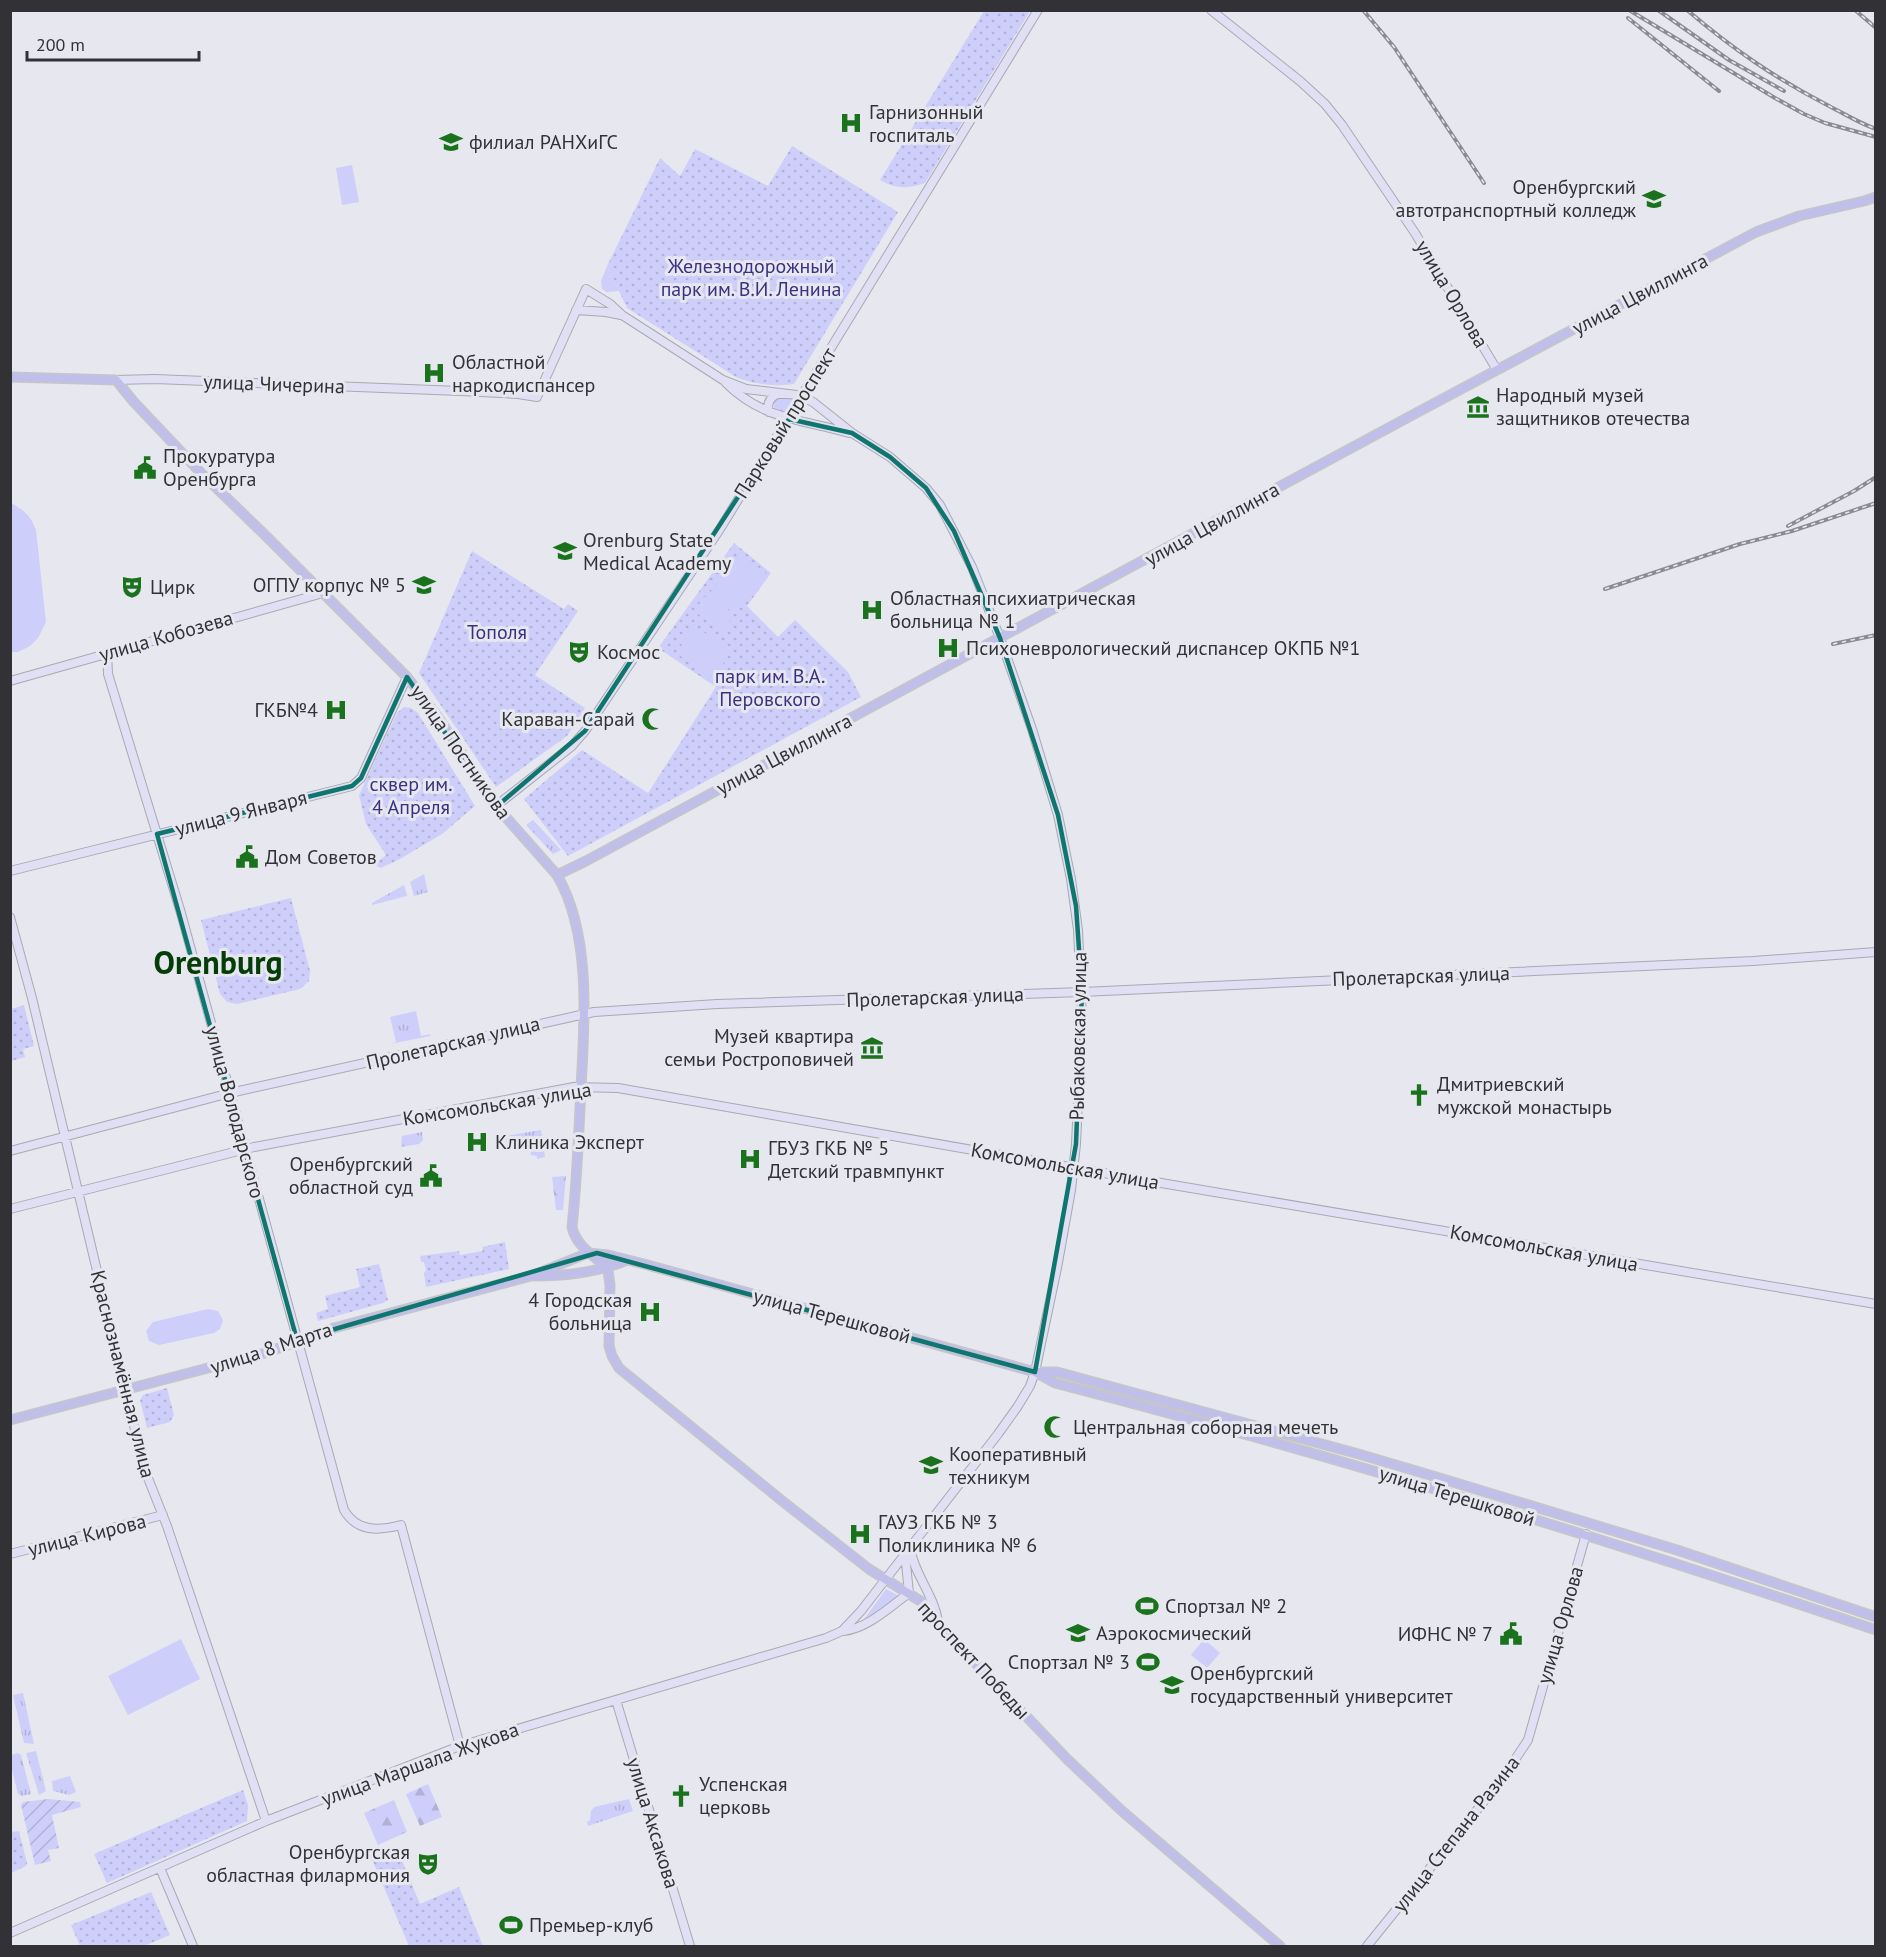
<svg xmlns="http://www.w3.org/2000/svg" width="1886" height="1957" font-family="'PT Sans',sans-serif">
  <defs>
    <pattern id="grass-tufts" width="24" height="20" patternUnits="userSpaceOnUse" patternTransform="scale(1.5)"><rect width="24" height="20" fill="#cecefa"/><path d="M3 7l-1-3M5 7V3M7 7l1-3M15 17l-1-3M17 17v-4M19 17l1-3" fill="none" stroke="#b1b1d7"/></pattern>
    <pattern id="forest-firs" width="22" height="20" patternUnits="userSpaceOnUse" patternTransform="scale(1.5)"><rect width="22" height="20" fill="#cecefa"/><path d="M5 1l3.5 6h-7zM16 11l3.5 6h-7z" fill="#b1b1d7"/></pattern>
    <pattern id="park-dots" width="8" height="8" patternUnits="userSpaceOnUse" patternTransform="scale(1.5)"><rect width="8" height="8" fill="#cecefa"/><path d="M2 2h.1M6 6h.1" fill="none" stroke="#b1b1d7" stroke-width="1.8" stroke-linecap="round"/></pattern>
    <pattern id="garden-furrows" width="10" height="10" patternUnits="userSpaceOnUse" patternTransform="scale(1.5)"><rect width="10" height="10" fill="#cecefa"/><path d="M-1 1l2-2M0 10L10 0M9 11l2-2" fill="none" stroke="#b1b1d7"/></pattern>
  </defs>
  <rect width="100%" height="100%" fill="#e7e7f0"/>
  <path fill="url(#grass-tufts)" d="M607,266L619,291L607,292L602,289L601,281Z
    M780,397L795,400L786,416L774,409V401Z
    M533,820L561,850L553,854L526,825Z
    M424,874L428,892L414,896L410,882Z
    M404,885L407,896L372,905V903Z
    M416,1011L421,1036L430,1034V1036L390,1044L396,1042L390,1017Z
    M541,1130L545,1157L537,1159V1156L531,1155L528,1141L518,1142V1145L508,1147L505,1136Z
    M422,1132L423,1140L419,1144L401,1147L402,1136Z
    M886,1589L899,1596L862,1622Z
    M23,1693L34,1744L24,1743L13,1695Z
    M36,1751L46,1791L39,1795L26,1753Z
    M18,1753L21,1755L31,1794L21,1796L18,1794L11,1766V1755Z
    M70,1776L76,1792L69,1795L53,1791L52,1781Z
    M629,1799L633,1811L588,1826L587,1822L590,1820L591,1811L594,1807Z"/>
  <path fill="url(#forest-firs)" d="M566,1176L563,1210H556L552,1177Z
    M428,1784L442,1817L420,1826L406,1794Z
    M394,1800L407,1832L378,1845L364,1813Z"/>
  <path fill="url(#park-dots)" d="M984,11H1030L925,183C908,189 896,189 880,180Z
    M792,146L898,212L794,384C776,387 752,384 736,377L627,308L607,266L660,158L680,176L695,149L768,186Z
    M734,543L771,573L747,606L778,637L795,620L848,672L861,697L568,856L524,799L582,750L648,793L716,687L658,648Z
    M472,551L564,609L568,604L578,611L535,675L585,708L567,736L496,787L419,673Z
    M404,707L411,708L418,713L475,806L442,834L400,859L381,868L374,865L386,855L366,824L359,795L397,713Z
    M291,898L310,971L309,981L300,989L237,1004L227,1002L220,994L201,920Z
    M24,1005L34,1046L23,1049L25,1057L11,1061V1009Z
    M505,1242L509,1269L426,1287L424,1273L426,1271L424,1262H421L420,1256L459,1251L460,1255L483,1251L482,1247Z
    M379,1264L388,1300L383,1303L318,1321L316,1313L328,1309L325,1296L360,1287L356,1269Z
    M167,1388L174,1415L170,1422L147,1428L140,1400L143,1395Z
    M243,1790L248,1805L247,1821L107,1883L94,1854Z
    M19,1831L27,1863L26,1866L11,1873V1832Z
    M396,1846L420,1904L459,1887L483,1946H409L371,1857Z
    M151,1892L170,1935L144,1946H80L71,1925Z"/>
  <path fill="url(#garden-furrows)" d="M48,1799L80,1802L81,1807L52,1815L59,1848L48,1850L51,1861L35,1865L21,1805L23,1802Z"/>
  <path fill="#cecefa" d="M352,165L359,202L342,205L336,168Z
    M11,503C24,510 31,516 36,530L46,622L38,638L30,646L18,652H11Z
    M740,553L766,573L735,614L709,594Z
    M705,596L733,617L722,632L694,611Z
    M695,626L708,635L710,633L733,649L713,678L676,653Z
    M208,1309L218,1311L223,1320L220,1329L214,1333L159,1345L149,1341L146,1331L153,1322Z
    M181,1639L200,1679L128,1715L108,1676Z
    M1204,1639L1220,1653L1207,1668L1191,1655Z"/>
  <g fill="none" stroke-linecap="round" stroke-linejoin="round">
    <g stroke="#a9a9b1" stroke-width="10">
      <path id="secondary" d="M1211,10L1300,81L1325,104L1342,125L1415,233L1497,370
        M576,310L606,312L621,315
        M726,383C763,420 802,419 849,433
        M769,412C766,402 771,397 779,393
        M107,653L108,674L181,913L344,1510C357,1532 378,1531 401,1525L460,1746
        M10,681L323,593
        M496,806L572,746L585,731L720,529L1038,10
        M10,871L352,786L361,778L407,677
        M10,917L32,998L144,1468L167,1526L266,1821
        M10,1151L230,1093L594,1012L717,1004L1082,992L1753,961L1876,952
        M10,1209L254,1147L574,1087L618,1088L1167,1184L1876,1304
        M910,1548C914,1574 934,1595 938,1621
        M10,1554L163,1515
        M844,1631C868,1628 890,1607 909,1593L905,1554
        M616,1700L690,1946
        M160,1868L193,1946
        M10,1933L266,1821L460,1746L826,1638L842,1631L861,1611L998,1434L1018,1406L1030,1386L1035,1372L1057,1268L1071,1190L1076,1144L1082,1016L1078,930L1071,879L1058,815L1032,729L1000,638L972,567L940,505L926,488L890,457L852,433L813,402L797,395L746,389L723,380L622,315L610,304L586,289L537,397L518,394L460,391L155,379L116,380
        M1367,1946L1502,1779L1528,1740L1586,1534"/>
    </g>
    <g stroke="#c6c6c7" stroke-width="11">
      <path id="primary" d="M10,377L116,380L133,401L202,474L265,535L407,677L438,717L496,806L557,875C591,933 585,1020 581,1086C579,1133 577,1180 572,1227C576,1246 594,1256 608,1268
        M557,875L586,861L1418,412L1756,232L1799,216L1864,201L1876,197
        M607,1263L610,1285L609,1346L612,1356L619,1368L781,1500L869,1569L922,1602L946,1632L1067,1759L1122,1811L1280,1946
        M535,1276C567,1276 598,1272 628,1260
        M1036,1372H1057L1355,1453L1433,1476L1677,1550L1876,1617
        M10,1420L265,1353L334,1328L531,1276L588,1253L608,1255L644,1264L1035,1372L1055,1383C1332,1455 1605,1538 1876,1630"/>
    </g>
    <use href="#secondary" stroke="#e0dff4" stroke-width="8"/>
    <use href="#primary" stroke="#c0bfea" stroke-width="8"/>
    <g stroke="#8b8b91" stroke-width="4">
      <path id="rail" d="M1363,10L1394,47L1484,183
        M1629,10L1775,98L1804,114L1825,123L1876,137
        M1658,10L1729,60L1784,91
        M1687,10C1734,50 1775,78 1829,106C1845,114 1859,123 1876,129
        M1855,10L1876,28
        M1628,18L1719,91
        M1788,526L1854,491L1876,477
        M1605,589L1740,544L1792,531L1876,503
        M1833,644L1876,635"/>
    </g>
    <use href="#rail" stroke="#e7e7f0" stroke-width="1.5" stroke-dasharray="4.5" stroke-linecap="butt"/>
  </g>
  <path fill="none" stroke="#0f766e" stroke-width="4.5" stroke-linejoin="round" d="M789,419L852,433L890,457L926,488L954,531L1000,638L1058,815L1076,906L1082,992L1076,1144L1035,1372L597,1253L297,1340L157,834L352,786L361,778L407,677L496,807L585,731Z"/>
  <defs>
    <g id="hospital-bare" transform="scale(1.8)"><path d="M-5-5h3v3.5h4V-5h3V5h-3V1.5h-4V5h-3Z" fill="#1a721d" stroke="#e7e7f0" stroke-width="2.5" paint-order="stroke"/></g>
    <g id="university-bare" transform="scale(1.8)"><path d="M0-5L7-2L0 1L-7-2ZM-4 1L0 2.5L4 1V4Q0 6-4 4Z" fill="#1a721d" stroke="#e7e7f0" stroke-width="2.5" paint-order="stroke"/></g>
    <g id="museum-bare" transform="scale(1.8)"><path d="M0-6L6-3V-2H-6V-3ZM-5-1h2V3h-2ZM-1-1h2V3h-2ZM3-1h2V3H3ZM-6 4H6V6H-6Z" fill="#1a721d" stroke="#e7e7f0" stroke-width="2.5" paint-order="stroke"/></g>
    <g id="civic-bare" transform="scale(1.8)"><path d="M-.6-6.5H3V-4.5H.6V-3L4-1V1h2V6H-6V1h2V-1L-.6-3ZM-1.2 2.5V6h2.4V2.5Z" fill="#1a721d" stroke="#e7e7f0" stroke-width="2.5" paint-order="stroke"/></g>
    <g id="theatre-bare" transform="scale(1.8)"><path d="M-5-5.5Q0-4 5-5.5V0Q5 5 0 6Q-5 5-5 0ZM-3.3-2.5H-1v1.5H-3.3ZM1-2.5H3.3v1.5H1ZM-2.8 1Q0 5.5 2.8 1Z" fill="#1a721d" stroke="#e7e7f0" stroke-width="2.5" paint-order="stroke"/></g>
    <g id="mosque-bare" transform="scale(1.8)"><path d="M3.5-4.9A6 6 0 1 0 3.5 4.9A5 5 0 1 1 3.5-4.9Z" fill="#1a721d" stroke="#e7e7f0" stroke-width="2.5" paint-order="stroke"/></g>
    <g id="church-bare" transform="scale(1.8)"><path d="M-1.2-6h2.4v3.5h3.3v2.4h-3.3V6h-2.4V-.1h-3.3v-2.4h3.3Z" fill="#1a721d" stroke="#e7e7f0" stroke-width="2.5" paint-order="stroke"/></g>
    <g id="stadium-bare" transform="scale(1.8)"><path d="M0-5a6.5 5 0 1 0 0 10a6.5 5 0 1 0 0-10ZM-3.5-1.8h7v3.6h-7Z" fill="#1a721d" stroke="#e7e7f0" stroke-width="2.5" paint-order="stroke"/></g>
  </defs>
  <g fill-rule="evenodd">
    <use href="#hospital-bare" x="851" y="123"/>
    <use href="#university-bare" x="451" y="142"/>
    <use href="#university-bare" x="1654" y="199"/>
    <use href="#hospital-bare" x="434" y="373"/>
    <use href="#museum-bare" x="1478" y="407"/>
    <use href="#civic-bare" x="145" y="468"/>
    <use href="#university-bare" x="565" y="551"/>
    <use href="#university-bare" x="424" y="585"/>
    <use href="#theatre-bare" x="132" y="587"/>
    <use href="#hospital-bare" x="872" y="610"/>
    <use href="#hospital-bare" x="948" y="648"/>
    <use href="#theatre-bare" x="579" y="652"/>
    <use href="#hospital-bare" x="336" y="710"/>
    <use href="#mosque-bare" x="653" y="719"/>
    <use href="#civic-bare" x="247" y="857"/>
    <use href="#museum-bare" x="872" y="1048"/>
    <use href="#church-bare" x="1419" y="1095"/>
    <use href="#hospital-bare" x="477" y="1142"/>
    <use href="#hospital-bare" x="750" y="1159"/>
    <use href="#civic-bare" x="431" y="1176"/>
    <use href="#hospital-bare" x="650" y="1312"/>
    <use href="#mosque-bare" x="1055" y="1427"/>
    <use href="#university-bare" x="931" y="1465"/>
    <use href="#hospital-bare" x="860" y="1534"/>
    <use href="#stadium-bare" x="1147" y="1606"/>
    <use href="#university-bare" x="1078" y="1633"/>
    <use href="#civic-bare" x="1511" y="1634"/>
    <use href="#stadium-bare" x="1148" y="1662"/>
    <use href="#university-bare" x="1172" y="1685"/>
    <use href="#church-bare" x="681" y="1796"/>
    <use href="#theatre-bare" x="428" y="1864"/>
    <use href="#stadium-bare" x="511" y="1925"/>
  </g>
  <g text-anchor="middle" stroke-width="6" stroke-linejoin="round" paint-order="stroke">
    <g font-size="20" fill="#323236" stroke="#e7e7f0" text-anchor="start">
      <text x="869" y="119">Гарнизонный<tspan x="869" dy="23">госпиталь</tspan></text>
      <text x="469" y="149">филиал РАНХиГС</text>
      <text x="1636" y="194" text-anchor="end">Оренбургский<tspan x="1636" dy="23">автотранспортный колледж</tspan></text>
      <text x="452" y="369">Областной<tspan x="452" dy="23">наркодиспансер</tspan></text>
      <text x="1496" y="402">Народный музей<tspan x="1496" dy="23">защитников отечества</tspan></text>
      <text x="163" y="463">Прокуратура<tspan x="163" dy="23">Оренбурга</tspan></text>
      <text x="583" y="547">Orenburg State<tspan x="583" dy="23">Medical Academy</tspan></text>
      <text x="406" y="592" text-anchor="end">ОГПУ корпус № 5</text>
      <text x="150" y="594">Цирк</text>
      <text x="890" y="605">Областная психиатрическая<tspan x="890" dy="23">больница № 1</tspan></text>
      <text x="966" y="655">Психоневрологический диспансер ОКПБ №1</text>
      <text x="597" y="659">Космос</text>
      <text x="318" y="717" text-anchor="end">ГКБ№4</text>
      <text x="635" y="726" text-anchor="end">Караван-Сарай</text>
      <text x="265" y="864">Дом Советов</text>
      <text x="854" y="1043" text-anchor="end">Музей квартира<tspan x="854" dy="23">семьи Ростроповичей</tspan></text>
      <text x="1437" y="1091">Дмитриевский<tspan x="1437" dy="23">мужской монастырь</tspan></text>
      <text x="495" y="1149">Клиника Эксперт</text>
      <text x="768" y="1155">ГБУЗ ГКБ № 5<tspan x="768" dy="23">Детский травмпункт</tspan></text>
      <text x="413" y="1171" text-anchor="end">Оренбургский<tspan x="413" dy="23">областной суд</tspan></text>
      <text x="632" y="1307" text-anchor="end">4 Городская<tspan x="632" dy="23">больница</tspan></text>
      <text x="1073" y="1434">Центральная соборная мечеть</text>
      <text x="949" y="1461">Кооперативный<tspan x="949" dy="23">техникум</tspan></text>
      <text x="878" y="1529">ГАУЗ ГКБ № 3<tspan x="878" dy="23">Поликлиника № 6</tspan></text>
      <text x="1165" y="1613">Спортзал № 2</text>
      <text x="1096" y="1640">Аэрокосмический</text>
      <text x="1493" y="1641" text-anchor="end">ИФНС № 7</text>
      <text x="1130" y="1669" text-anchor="end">Спортзал № 3</text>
      <text x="1190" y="1680">Оренбургский<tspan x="1190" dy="23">государственный университет</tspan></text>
      <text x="699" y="1791">Успенская<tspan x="699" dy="23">церковь</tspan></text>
      <text x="410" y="1859" text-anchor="end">Оренбургская<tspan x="410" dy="23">областная филармония</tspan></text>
      <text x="529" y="1932">Премьер-клуб</text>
    </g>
    <g font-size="20" fill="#3c3082" stroke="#e7e7f0">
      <text x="751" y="273">Железнодорожный<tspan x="751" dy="23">парк им. В.И. Ленина</tspan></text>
      <text x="497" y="639">Тополя</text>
      <text x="770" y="683">парк им. В.А.<tspan x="770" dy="23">Перовского</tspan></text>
      <text x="411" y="791">сквер им.<tspan x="411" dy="23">4 Апреля</tspan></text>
    </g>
    <g font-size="20" fill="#323236" stroke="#e7e7f0">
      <text transform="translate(1452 294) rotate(59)" y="7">улица Орлова</text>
      <text transform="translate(1640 294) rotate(-28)" y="7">улица Цвиллинга</text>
      <text transform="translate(274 384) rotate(2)" y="7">улица Чичерина</text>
      <text transform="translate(785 423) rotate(-58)" y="7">Парковый проспект</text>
      <text transform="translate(1212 524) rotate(-29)" y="7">улица Цвиллинга</text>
      <text transform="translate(166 636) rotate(-16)" y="7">улица Кобозева</text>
      <text transform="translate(461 752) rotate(55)" y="7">улица Постникова</text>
      <text transform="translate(784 754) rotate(-28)" y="7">улица Цвиллинга</text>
      <text transform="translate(241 813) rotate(-14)" y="7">улица 9 Января</text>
      <text transform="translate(1421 976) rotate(-2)" y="7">Пролетарская улица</text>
      <text transform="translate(935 997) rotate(-2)" y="7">Пролетарская улица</text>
      <text transform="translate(1078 1036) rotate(-89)" y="7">Рыбаковская улица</text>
      <text transform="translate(453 1043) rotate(-13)" y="7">Пролетарская улица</text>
      <text transform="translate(497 1104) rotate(-9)" y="7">Комсомольская улица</text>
      <text transform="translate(235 1112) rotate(75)" y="7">улица Володарского</text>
      <text transform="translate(1065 1166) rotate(10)" y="7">Комсомольская улица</text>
      <text transform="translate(1544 1248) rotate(10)" y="7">Комсомольская улица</text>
      <text transform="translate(832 1316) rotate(15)" y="7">улица Терешковой</text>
      <text transform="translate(271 1348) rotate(-18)" y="7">улица 8 Марта</text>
      <text transform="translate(123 1374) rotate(76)" y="7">Краснознамённая улица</text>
      <text transform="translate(1457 1496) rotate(17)" y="7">улица Терешковой</text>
      <text transform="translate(87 1535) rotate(-14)" y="7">улица Кирова</text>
      <text transform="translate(1560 1625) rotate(-74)" y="7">улица Орлова</text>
      <text transform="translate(974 1660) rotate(47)" y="7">проспект Победы</text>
      <text transform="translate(420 1764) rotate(-20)" y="7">улица Маршала Жукова</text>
      <text transform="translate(653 1823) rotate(73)" y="7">улица Аксакова</text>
      <text transform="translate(1456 1834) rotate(-52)" y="7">улица Степана Разина</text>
    </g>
    <g font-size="32" font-weight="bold" fill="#043d07" stroke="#e7e7f0">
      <text x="218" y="974">Orenburg</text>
    </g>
  </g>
  <rect width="1886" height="1957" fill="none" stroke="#323236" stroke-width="24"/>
  <path d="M27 51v9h172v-9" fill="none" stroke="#323236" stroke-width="3"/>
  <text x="36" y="51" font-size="18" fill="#323236" stroke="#e7e7f0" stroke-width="4.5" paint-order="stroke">200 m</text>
</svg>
